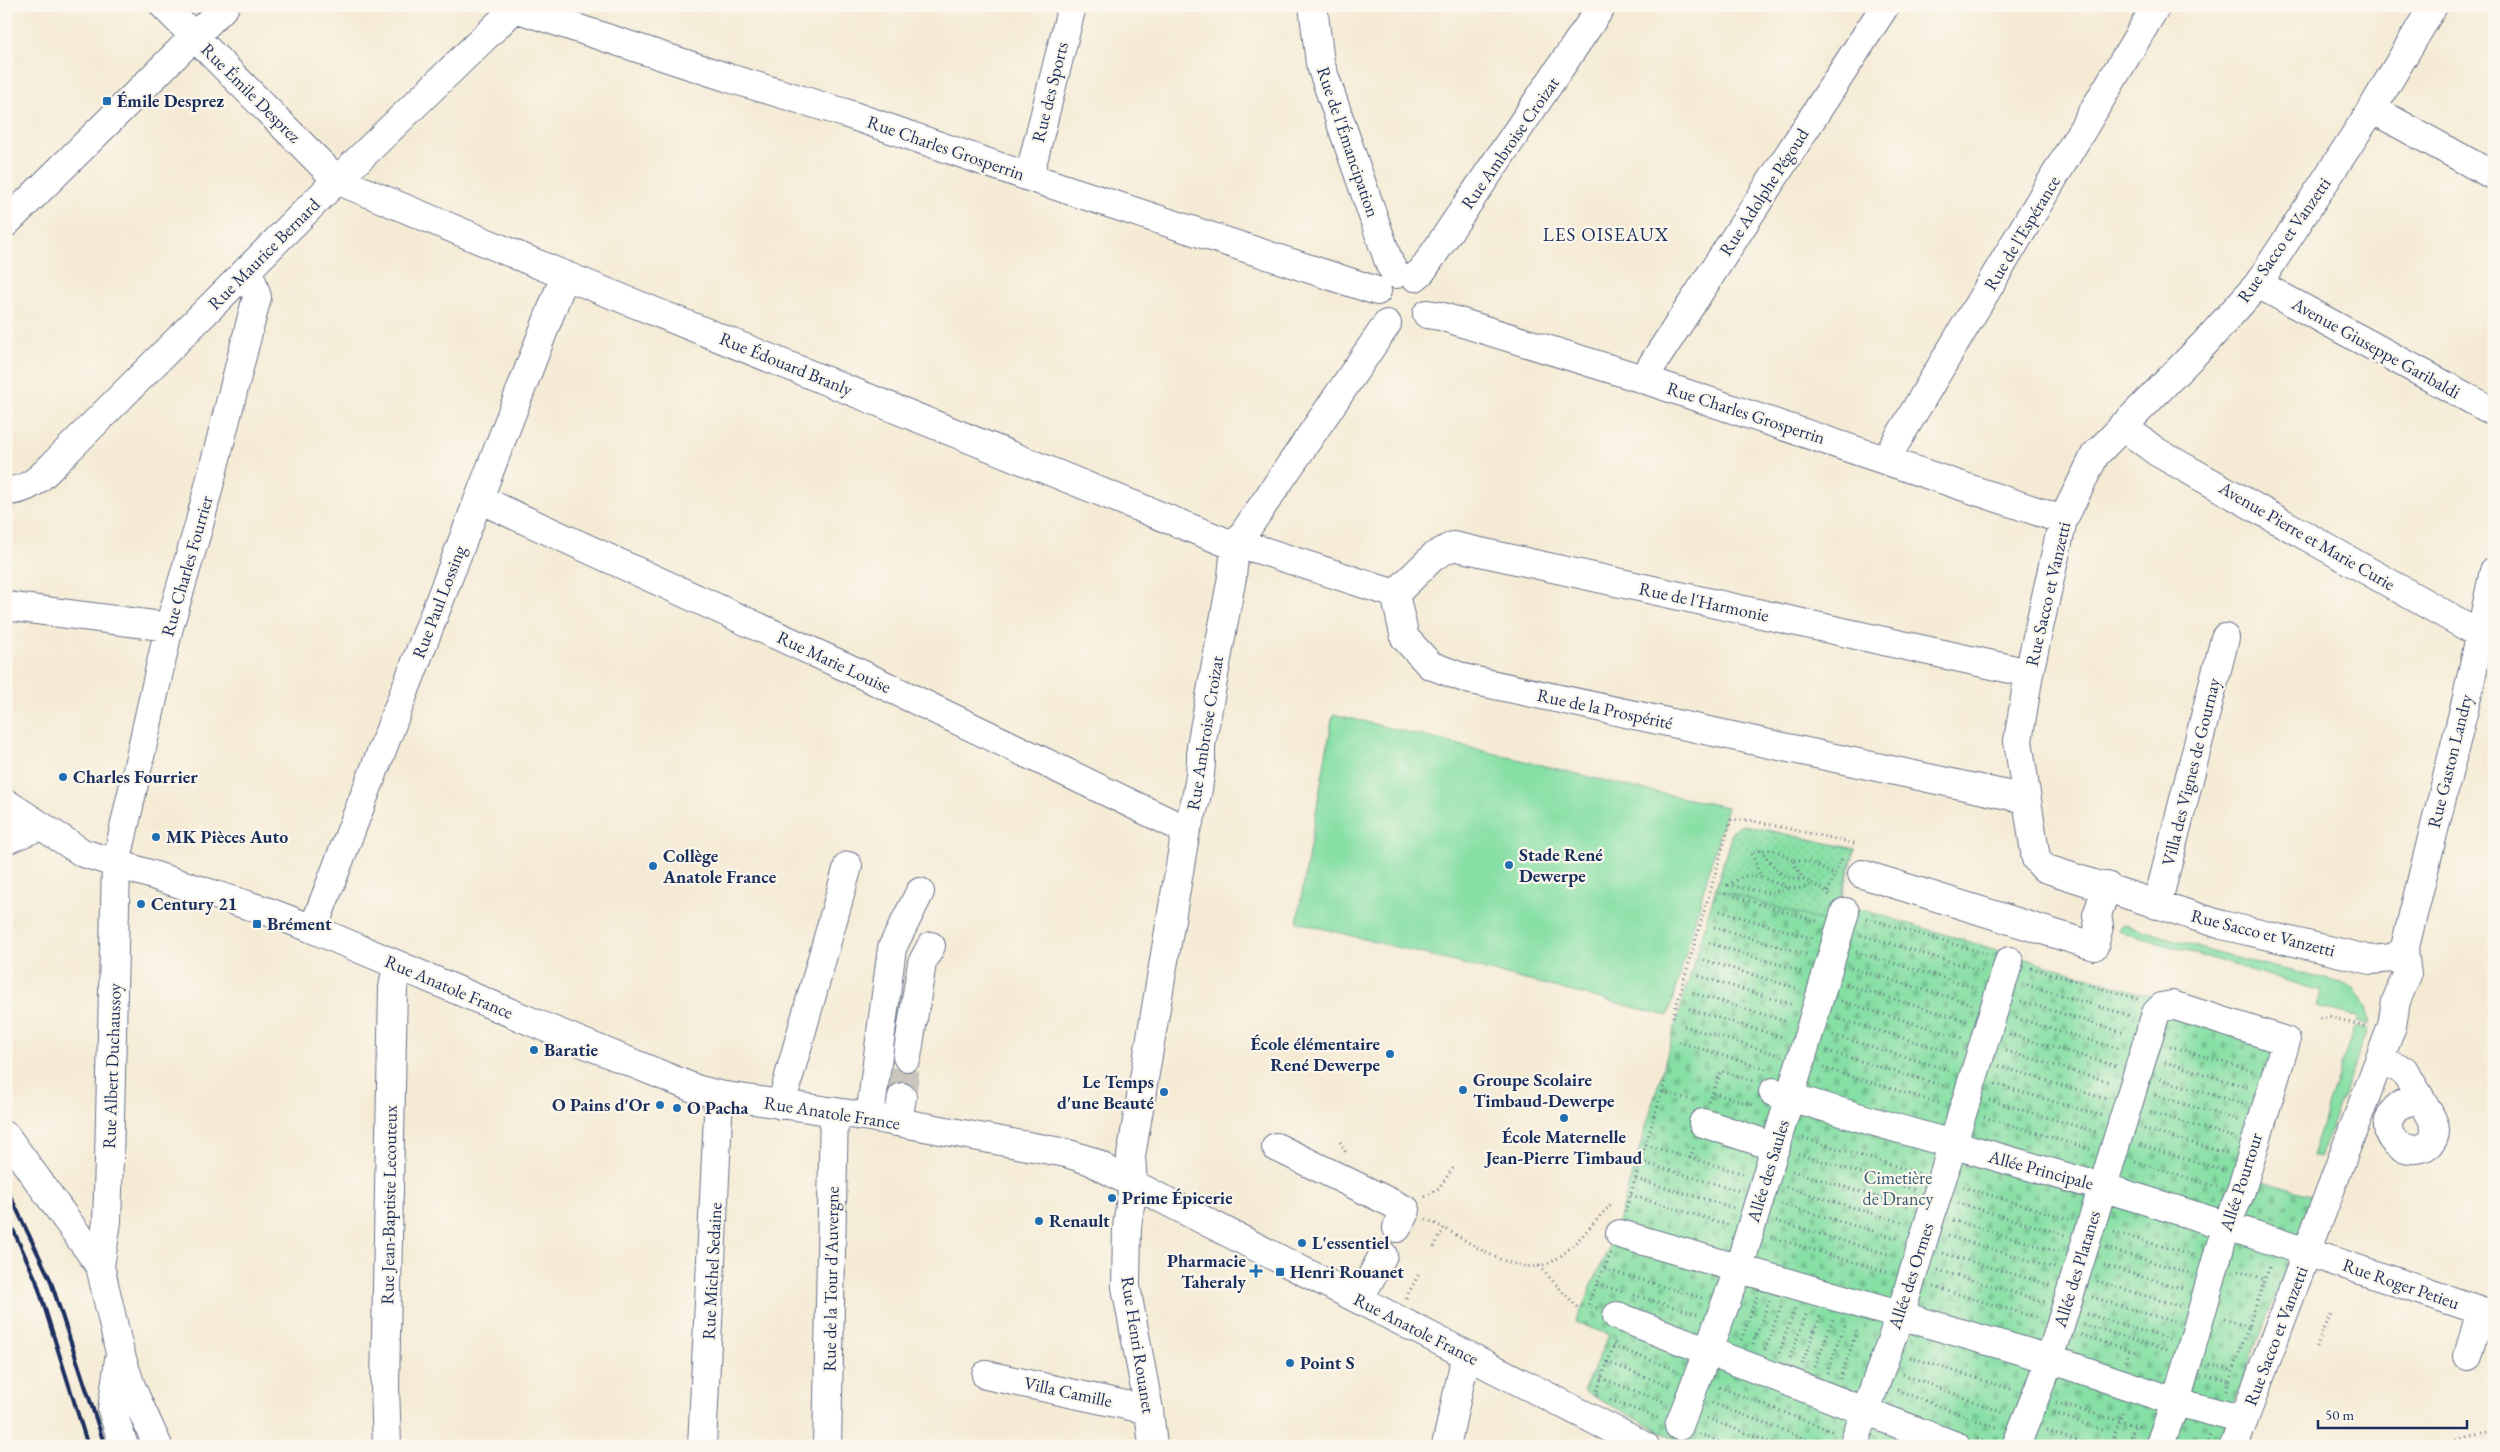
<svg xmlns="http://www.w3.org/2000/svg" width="2500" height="1452" font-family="'EB Garamond',serif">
  <defs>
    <pattern id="cemetery-stones" width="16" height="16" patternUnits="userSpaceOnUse" patternTransform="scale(1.25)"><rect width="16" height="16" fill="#86dfa4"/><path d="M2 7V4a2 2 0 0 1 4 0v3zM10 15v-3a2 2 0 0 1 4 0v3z" fill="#73c090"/></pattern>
    <pattern id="park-dots" width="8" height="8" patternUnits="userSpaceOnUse" patternTransform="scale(1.25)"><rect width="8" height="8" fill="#86dfa4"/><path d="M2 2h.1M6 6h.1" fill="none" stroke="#73c090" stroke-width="1.8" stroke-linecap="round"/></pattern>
  </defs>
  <rect width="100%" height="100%" fill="#fbf7ec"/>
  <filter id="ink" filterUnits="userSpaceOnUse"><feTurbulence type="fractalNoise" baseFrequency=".02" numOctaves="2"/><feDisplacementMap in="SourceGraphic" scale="10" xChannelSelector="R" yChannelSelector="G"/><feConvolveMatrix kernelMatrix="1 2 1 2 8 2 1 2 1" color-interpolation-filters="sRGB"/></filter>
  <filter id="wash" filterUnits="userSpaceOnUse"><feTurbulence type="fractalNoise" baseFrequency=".0096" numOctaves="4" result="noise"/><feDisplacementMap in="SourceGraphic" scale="20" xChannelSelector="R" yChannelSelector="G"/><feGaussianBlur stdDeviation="1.12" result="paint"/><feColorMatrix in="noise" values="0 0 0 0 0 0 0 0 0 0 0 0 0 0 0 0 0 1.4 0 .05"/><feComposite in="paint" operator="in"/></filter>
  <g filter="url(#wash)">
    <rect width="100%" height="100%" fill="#f5ebd5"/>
    <path fill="#86dfa4" stroke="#508781" d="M1333,714L1635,788L1727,807L1668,1016L1297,922Z
      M2124,924L2219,954L2346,984C2360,992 2370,1009 2369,1026L2356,1022L2358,1017L2317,1006L2321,991L2118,931L2119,926Z
      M2354,1027L2368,1030L2319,1158L2312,1156Z"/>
    <path fill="url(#cemetery-stones)" stroke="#508781" d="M1743,825L1855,849L1840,903L2291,1038L2249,1177L2314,1196L2217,1446H1689L1583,1391L1609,1335L1576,1322L1614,1235L1733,830Z"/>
    <path fill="url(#park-dots)" stroke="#508781" d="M1743,825L1855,849L1839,903L1829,906L1825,922L1716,889L1733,830Z"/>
  </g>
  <g filter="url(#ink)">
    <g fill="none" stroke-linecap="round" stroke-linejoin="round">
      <path stroke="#c9c5bd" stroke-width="28" stroke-dasharray="28 14" stroke-linecap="butt" d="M902,1097L907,1057"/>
      <g stroke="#677188" stroke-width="30">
        <path id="minor" d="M164,6L337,180L559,273L1235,546L1254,548L1395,594
          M1313,6L1320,63L1390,265L1396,274
          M515,8L729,78L845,113L1029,177L1377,291
          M2372,109L2494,176
          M1029,177L1072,6
          M6,223L225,6
          M1415,277L1422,271L1602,6
          M2258,284L2494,412
          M1427,314L1440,316L1643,379L2063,520
          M1643,379L1885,6
          M2122,426L2157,452L2494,642
          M1886,459L2156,6
          M6,491C29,491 41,477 56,462L328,189L517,6
          M479,499L859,673L1186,830
          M1395,594L1405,638L1430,665L1467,679L2026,799
          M1395,594L1434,556L1453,546L2029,673
          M6,606L169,627
          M6,840L40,826
          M1862,874L2094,946L2099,926L2097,915L2107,886
          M2157,905L2225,638
          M313,929L565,275
          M2404,951L2392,958L2371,960L2222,925L2044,868L2036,859L2018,741L2029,673L2063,520L2095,455L2205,343L2258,284L2372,109L2433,6
          M907,1057L922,963L931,946
          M2379,1061L2404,1070C2410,1081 2434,1118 2435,1128C2437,1158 2388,1155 2388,1126C2389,1112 2400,1102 2413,1101
          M1773,1092C1882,1125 1992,1155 2101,1187C2233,1226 2363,1271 2494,1315
          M781,1105L848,866
          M870,1117L892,948L920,892
          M898,1122L902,1097
          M1703,1123L1776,1147
          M6,1136L100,1266L120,1353L132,1389L158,1446
          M1276,1147L1406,1210L1397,1228
          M1133,1184L1473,1358
          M1620,1234L2050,1359L2176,1402L2244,1420
          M100,1266L107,1222L109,1160L116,864L169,627L199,525L257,297L248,269
          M1359,1300L1383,1255
          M1617,1316L1956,1446
          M2468,1356L2481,1311
          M119,1359L112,1410L124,1446
          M986,1375L1149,1410
          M1679,1426L1739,1268L1845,912
          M387,1446L385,1387L393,988L397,965
          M702,1446L719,1095
          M827,1446L834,1112
          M1153,1446L1149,1410L1126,1287L1127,1227L1133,1184L1131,1156L1186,830C1197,803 1202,776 1201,746L1232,577L1235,546L1387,324
          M1446,1446L1466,1355
          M1853,1446L1900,1316L2009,961
          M2016,1446L2050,1359L2156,1013L2162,1007L2172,1005L2286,1041L2240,1194L2226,1226L2176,1402L2159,1446
          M2234,1446L2392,1026L2396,1001L2407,975L2404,951L2467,697L2494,571"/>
      </g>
      <g stroke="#677188" stroke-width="30">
        <path id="major" d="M6,803L83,853L269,912L313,929L537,1024L696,1089L719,1095L870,1117L1066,1153L1091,1161L1133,1184
          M1473,1358L1645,1446"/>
      </g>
      <path stroke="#677188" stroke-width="3" stroke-dasharray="1 4" stroke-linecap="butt" d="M1760,850L1778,871L1783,885
        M1792,860C1775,849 1771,847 1751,853L1761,877C1774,883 1799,895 1812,883
        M1780,872L1788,877L1804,880
        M1761,877L1744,876L1728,885L1769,893L1790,888
        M1720,892L1820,922
        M1828,892L1834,875
        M1829,895L1824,889L1804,880L1792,860C1807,858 1821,868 1834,875L1842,858
        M1720,911L1814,939
        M1866,918L1987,954
        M1714,927L1809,955
        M1861,935L1982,971
        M1709,943L1804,972
        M1856,952L1977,988
        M1704,960L1799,989
        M1851,968L1972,1004
        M2031,968L2138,999
        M1699,976L1794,1005
        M1846,985L1967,1021
        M2027,985L2131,1016
        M1693,993L1788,1022
        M1841,1001L1962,1038
        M2021,1001L2125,1033
        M1689,1009L1785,1038
        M1673,1017L1731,820H1749L1858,844
        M1836,1018L1957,1054
        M2016,1018L2120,1049
        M2320,1018L2329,1016L2368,1028
        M1684,1026L1779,1055
        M2009,1034L2116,1066
        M1833,1035L1951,1071
        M1679,1042L1767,1069
        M2170,1046L2252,1071
        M1827,1051L1947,1087
        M2006,1051L2110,1082
        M2165,1062L2247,1087
        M1999,1066L2106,1099
        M1823,1068L1942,1104
        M2160,1079L2243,1104
        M1995,1084L2102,1116
        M1663,1092L1695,1101
        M1713,1093L1753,1105
        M2155,1095L2237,1120
        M1989,1100L2096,1132
        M1709,1102L1721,1071L1753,1081
        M2150,1112L2233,1137
        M1984,1117L2090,1149
        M2144,1129L2229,1154
        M1803,1138L1921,1174
        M1340,1142L1347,1155
        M1646,1145L1744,1174
        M2140,1145L2223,1170
        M1798,1154L1916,1190
        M1690,1158L1695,1144
        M1641,1162L1739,1191
        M2135,1162L2217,1187
        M1792,1171L1911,1207
        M1636,1179L1734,1208
        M1786,1187L1904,1223
        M1963,1187L2069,1219
        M1631,1195L1729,1225
        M1425,1197L1439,1188L1453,1168
        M1958,1203L2065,1235
        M1781,1204L1899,1239
        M1625,1212L1666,1078
        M1426,1219L1444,1228
        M1953,1220L2059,1252
        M1776,1221L1894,1256
        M2114,1232L2194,1256
        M1948,1236L2055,1268
        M1771,1237L1890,1273
        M1434,1247L1444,1228C1477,1246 1526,1286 1562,1255C1580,1240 1596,1220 1612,1203
        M2106,1248L2189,1273
        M1943,1253L2050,1285
        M2104,1265L2184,1289
        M1539,1266L1578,1308
        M1605,1269L1702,1298
        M1938,1270L2045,1302
        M2238,1270L2266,1280
        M2097,1281L2179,1306
        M1597,1284L1623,1292
        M1934,1287L2038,1318
        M1634,1295L1697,1314
        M2092,1297L2174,1322
        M1406,1298L1419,1274
        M1597,1308L1588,1305L1590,1299L1611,1253
        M2087,1314L2169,1339
        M2224,1319L2249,1327
        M2084,1324L2166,1350
        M2081,1335L2136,1352
        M1741,1340L1757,1296
        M1753,1344L1769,1301
        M1613,1346L1676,1370
        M2316,1347L2332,1312
        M1765,1350L1782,1304
        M1779,1353L1795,1309
        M1910,1357L2014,1390
        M1790,1358L1807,1312
        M2125,1361L2129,1350
        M1607,1362L1669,1386
        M1802,1364L1820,1316
        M2210,1364L2234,1371
        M1815,1367L1833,1319
        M1827,1373L1846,1322
        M1903,1374L2004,1413
        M2207,1375L2230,1381
        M1601,1378L1664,1402
        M1840,1379L1858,1328
        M1719,1387L1834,1432
        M1897,1390L1999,1429
        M2226,1391L2270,1265
        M1598,1394L1596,1393L1616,1340
        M1610,1400L1658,1418
        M1712,1403L1824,1446
        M2056,1403L2141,1427
        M2054,1413L2105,1431
        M1707,1418L1779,1446
        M2047,1430L2089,1446
        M1699,1434L1729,1446
        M1977,1439L1993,1445
        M2110,1446L2124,1409
        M2127,1446L2135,1425
        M2206,1446L2210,1434
        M2422,1446L2494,1434"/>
      <use href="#minor" stroke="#fff" stroke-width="28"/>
      <use href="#major" stroke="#fff" stroke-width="28"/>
      <path stroke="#1b2f5e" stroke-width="4" d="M6,1187L50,1279L105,1446
        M6,1214L36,1280L88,1446"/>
    </g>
  </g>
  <g fill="#1f6fb2" stroke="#fbf7ec" stroke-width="2">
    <rect x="102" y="96" width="10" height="10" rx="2.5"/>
    <circle cx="63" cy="777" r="5"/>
    <circle cx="156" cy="837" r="5"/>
    <circle cx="1509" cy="865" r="5"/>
    <circle cx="653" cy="866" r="5"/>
    <circle cx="141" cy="904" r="5"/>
    <rect x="252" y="919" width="10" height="10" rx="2.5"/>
    <circle cx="534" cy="1050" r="5"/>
    <circle cx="1390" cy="1054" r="5"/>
    <circle cx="1463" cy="1090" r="5"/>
    <circle cx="1164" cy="1092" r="5"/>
    <circle cx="660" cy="1105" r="5"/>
    <circle cx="677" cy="1108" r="5"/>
    <circle cx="1564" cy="1118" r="5"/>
    <circle cx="1112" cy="1198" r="5"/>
    <circle cx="1039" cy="1221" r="5"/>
    <circle cx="1302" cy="1243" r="5"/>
    <path d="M1253.5 1263.5h5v5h5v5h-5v5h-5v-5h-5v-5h5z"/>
    <rect x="1275" y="1267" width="10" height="10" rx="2.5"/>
    <circle cx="1290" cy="1363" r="5"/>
  </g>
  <g text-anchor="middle" stroke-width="4.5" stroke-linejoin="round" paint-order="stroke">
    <g font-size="18" fill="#1b2f5e" stroke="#fbf7ec">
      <text transform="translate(1050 92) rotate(-76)" y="6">Rue des Sports</text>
      <text transform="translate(251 93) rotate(45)" y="6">Rue Émile Desprez</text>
      <text transform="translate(1348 142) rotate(71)" y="6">Rue de l'Émancipation</text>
      <text transform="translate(1510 143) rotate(-55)" y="6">Rue Ambroise Croizat</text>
      <text transform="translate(946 148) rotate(19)" y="6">Rue Charles Grosperrin</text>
      <text transform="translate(1764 192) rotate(-57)" y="6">Rue Adolphe Pégoud</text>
      <text transform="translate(2022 233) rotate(-59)" y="6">Rue de l'Espérance</text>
      <text transform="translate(2284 240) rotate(-55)" y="6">Rue Sacco et Vanzetti</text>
      <text transform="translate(264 254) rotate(-45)" y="6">Rue Maurice Bernard</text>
      <text transform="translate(2376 348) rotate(29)" y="6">Avenue Giuseppe Garibaldi</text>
      <text transform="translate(786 364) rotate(22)" y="6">Rue Édouard Branly</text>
      <text transform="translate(1746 413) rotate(18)" y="6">Rue Charles Grosperrin</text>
      <text transform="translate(2307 536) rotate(30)" y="6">Avenue Pierre et Marie Curie</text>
      <text transform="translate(187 566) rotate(-74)" y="6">Rue Charles Fourrier</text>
      <text transform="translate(2048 594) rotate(-77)" y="6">Rue Sacco et Vanzetti</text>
      <text transform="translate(439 602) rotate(-69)" y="6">Rue Paul Lossing</text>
      <text transform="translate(1704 602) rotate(12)" y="6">Rue de l'Harmonie</text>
      <text transform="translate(834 662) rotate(25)" y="6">Rue Marie Louise</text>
      <text transform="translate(1605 709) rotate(12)" y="6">Rue de la Prospérité</text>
      <text transform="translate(1205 733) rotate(-81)" y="6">Rue Ambroise Croizat</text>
      <text transform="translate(2450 761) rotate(-76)" y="6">Rue Gaston Landry</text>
      <text transform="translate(2191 772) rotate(-76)" y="6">Villa des Vignes de Gournay</text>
      <text transform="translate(2263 933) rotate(14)" y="6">Rue Sacco et Vanzetti</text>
      <text transform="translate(449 987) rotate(23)" y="6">Rue Anatole France</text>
      <text transform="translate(112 1066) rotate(-88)" y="6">Rue Albert Duchaussoy</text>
      <text transform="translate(832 1113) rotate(9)" y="6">Rue Anatole France</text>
      <text transform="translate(2041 1170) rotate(15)" y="6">Allée Principale</text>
      <text transform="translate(1768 1171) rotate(-73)" y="6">Allée des Saules</text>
      <text transform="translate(2241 1182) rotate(-72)" y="6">Allée Pourtour</text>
      <text transform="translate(389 1205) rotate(-89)" y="6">Rue Jean-Baptiste Lecouteux</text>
      <text transform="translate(2077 1269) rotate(-73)" y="6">Allée des Platanes</text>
      <text transform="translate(712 1271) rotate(-87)" y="6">Rue Michel Sedaine</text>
      <text transform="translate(1911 1276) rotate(-72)" y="6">Allée des Ormes</text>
      <text transform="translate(831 1279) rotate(-89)" y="6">Rue de la Tour d'Auvergne</text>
      <text transform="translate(2401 1284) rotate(19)" y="6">Rue Roger Petieu</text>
      <text transform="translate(1416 1329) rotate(27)" y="6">Rue Anatole France</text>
      <text transform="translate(2276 1336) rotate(-69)" y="6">Rue Sacco et Vanzetti</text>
      <text transform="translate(1138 1345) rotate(81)" y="6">Rue Henri Rouanet</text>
      <text transform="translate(1068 1392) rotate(12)" y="6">Villa Camille</text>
    </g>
    <g font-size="18" font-weight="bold" fill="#1b2f5e" stroke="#fbf7ec" text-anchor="start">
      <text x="117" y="107">Émile Desprez</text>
      <text x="73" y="783">Charles Fourrier</text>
      <text x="166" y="843">MK Pièces Auto</text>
      <text x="1519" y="861">Stade René<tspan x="1519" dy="21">Dewerpe</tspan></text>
      <text x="663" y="862">Collège<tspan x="663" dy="21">Anatole France</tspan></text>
      <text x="151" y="910">Century 21</text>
      <text x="267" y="930">Brément</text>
      <text x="1380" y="1050" text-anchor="end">École élémentaire<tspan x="1380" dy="21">René Dewerpe</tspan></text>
      <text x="544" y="1056">Baratie</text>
      <text x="1473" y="1086">Groupe Scolaire<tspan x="1473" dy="21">Timbaud-Dewerpe</tspan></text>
      <text x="1154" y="1088" text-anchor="end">Le Temps<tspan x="1154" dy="21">d'une Beauté</tspan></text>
      <text x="650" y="1111" text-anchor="end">O Pains d'Or</text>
      <text x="687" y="1114">O Pacha</text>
      <text x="1564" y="1143" text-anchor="middle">École Maternelle<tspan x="1564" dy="21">Jean-Pierre Timbaud</tspan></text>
      <text x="1122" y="1204">Prime Épicerie</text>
      <text x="1049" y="1227">Renault</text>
      <text x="1312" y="1249">L'essentiel</text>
      <text x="1246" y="1267" text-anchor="end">Pharmacie<tspan x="1246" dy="21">Taheraly</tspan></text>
      <text x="1290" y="1278">Henri Rouanet</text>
      <text x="1300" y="1369">Point S</text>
    </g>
    <g font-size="18" fill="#365b70" stroke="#fbf7ec">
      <text x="1898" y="1184">Cimetière<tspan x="1898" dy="21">de Drancy</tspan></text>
    </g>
    <g font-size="19" letter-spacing="1" fill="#1b2f5e" stroke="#fbf7ec">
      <text x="1606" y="241">LES OISEAUX</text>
    </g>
  </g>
  <rect width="2500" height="1452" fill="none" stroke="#fbf7ec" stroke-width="25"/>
  <path d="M2318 1420v8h149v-8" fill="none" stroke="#1b2f5e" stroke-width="2.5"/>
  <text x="2325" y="1420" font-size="15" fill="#1b2f5e" stroke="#fbf7ec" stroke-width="4" paint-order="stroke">50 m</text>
</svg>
